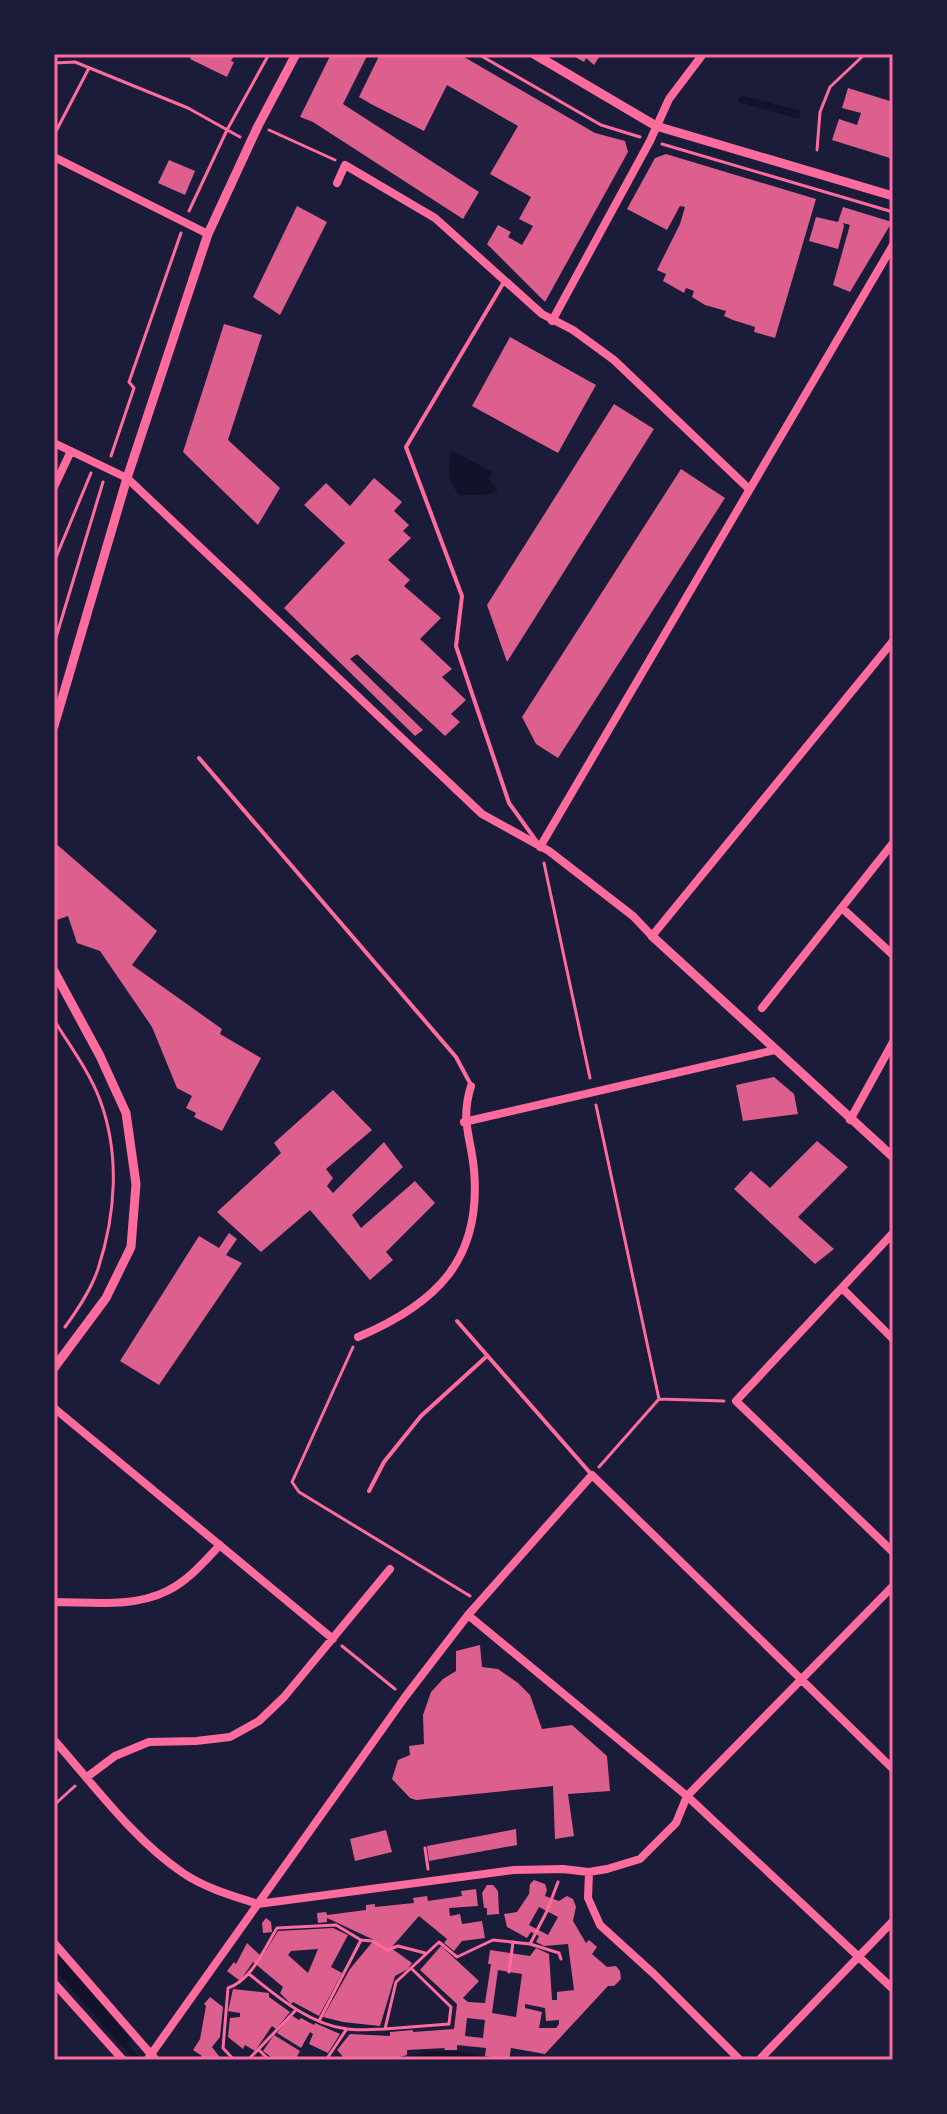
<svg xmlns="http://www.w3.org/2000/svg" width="947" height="2114" font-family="'Roboto Condensed',sans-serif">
  <rect width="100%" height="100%" fill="#1b1b3a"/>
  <path fill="#12122b" d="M741,95L801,111L799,119L738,102Z
    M451,450L492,472L489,479L498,491L484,495H459C447,479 448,469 451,450Z
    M54,1949L132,2039L123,2048L54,1969Z
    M428,2051H457L500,2060H402Z"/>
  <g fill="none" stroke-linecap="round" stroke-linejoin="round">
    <path stroke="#12122b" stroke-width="5" d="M121,2040L138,2060"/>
  </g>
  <path fill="#dd5f8e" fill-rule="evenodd" d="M193,54H235L231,61L234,62L227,77L190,59Z
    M331,54H368L343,104L479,192L463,219L313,122L300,117Z
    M380,54H459L595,133L625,141L628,152L545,302L487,244L498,225L511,232L508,237L522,245L533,226L519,219L531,197L490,174L518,126L447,85L424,131L371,104L359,97Z
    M570,54H601L594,65L586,58L584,62Z
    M848,88L893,102V159L832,140L839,119L857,125L861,113L842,108Z
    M666,154L816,199L775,338L754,332L755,327L733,320L724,316L726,311L705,305L692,297L694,291L686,288L684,293L663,281L666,274L657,270L680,224L685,207L680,206L667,230L627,209L655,158Z
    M169,160L195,171L185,195L158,183Z
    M297,206L327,222L280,315L253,297Z
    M843,207L892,222L850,292L833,285L850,225L843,223L844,226L838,249L809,241L816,217L838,222Z
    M224,324L262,335L228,440L280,488L258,525L183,452Z
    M510,337L596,385L558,453L472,406Z
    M614,404L654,429L507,662L487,605Z
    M681,469L725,498L558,758L536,744L522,717Z
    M374,478L402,502L394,511L409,525L403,531L411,538L388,560L410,580L404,586L441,618L420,639L452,669L442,677L466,700L451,714L460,722L445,736L357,654L350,659L423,730L415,736L284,608L345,543L304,505L326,483L350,506Z
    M54,842L157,931L132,965L222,1029L220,1034L261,1058L222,1131L194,1117L196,1113L186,1108L192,1096L177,1088L152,1027L100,951L77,943L68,916L54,921Z
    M774,1077L794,1094L798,1114L743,1121L736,1085Z
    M333,1090L372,1130L326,1169L333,1178L327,1186L333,1193L384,1142L403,1167L352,1215L361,1228L415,1181L435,1203L386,1252L393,1260L370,1280L310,1210L261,1252L217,1212L281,1153L274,1143Z
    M817,1141L848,1167L798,1217L834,1249L815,1264L734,1189L751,1171L770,1188Z
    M229,1233L237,1239L226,1255L242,1263L159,1385L120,1361L199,1236L219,1248Z
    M480,1645L482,1667L498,1669L518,1683L530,1695L542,1729L572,1725L607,1756L610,1791L568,1794L574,1836L555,1839L553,1786L416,1800L410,1798L392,1779L398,1760L410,1755L409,1746L424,1744L423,1715L431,1692L443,1679L456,1671V1651Z
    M516,1829L517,1845L429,1861L427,1846Z
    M386,1830L392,1852L355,1861L350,1839Z
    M534,1880L545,1884L547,1890L545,1896L559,1901L567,1896L573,1899L576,1907L573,1921L586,1943L589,1940L597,1947L592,1954L607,1967L616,1966L620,1971L621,1979L614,1986H608L545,2054L511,2048L509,2060L485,2056L486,2048L457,2045V2050H444L445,2048L407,2050V2055L389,2060H346L337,2050L350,2034L390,2036V2032L413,2030V2032L454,2029L457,2004L420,1970L441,1946L479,1981L463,1998L468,2002L485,2003L491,1964H488L490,1950L530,1956L536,1948L549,1954L552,2000H557V1992L574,1990L568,1944L544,1946L536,1942L539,1936L531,1932L527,1938L507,1927L504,1914L517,1912L529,1894L530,1884ZM539,1907L558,1917L548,1935L529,1925ZM498,1970L522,1974L516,2017L492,2013ZM525,2004L545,2008L546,2021L559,2020V2024L556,2028H539L542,2012L525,2008ZM467,2018L485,2020L483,2038L465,2036Z
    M487,1885H493L498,1891L499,1914L487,1915V1908H484L482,1893Z
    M476,1889L478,1906L449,1908L450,1916L460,1914L462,1924L482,1921L485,1938L462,1941L454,1951L444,1943L447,1939L419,1916L391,1948L412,1963L408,1969L395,1976L380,2026L343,2022L323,2017L350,1969L374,1940L327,1918V1922L318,1923L317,1913L326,1912L327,1915L366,1910V1905L375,1904V1907L414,1903L413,1898L427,1896L428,1901L462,1896L461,1891Z
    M266,1918L271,1922L272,1932L263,1933L262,1923Z
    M333,1928L348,1935L331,1967L342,1973L319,2016L293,2002L291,2004L280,1993L283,1987L253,1962L240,1981L227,1971L234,1962L236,1964L247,1943L262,1957L278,1931ZM318,1949L308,1973L288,1955L291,1951Z
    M233,1989L269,1993V1997L290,2012L276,2029L272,2026L255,2051L245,2045L243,2049L228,2037L230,2018L240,2017V2013L228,2011Z
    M210,1997L223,2007L220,2037L212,2047L222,2060H197L202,2056L193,2050L200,2039L206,2006L204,2004Z
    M291,2015L299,2020L301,2018L314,2025L315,2023L340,2034L328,2053L309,2044L313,2034L310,2032L301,2048L277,2033Z
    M274,2035L300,2051L295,2060H275L263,2051Z"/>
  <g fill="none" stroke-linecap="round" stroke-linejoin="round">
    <path stroke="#ff6b9d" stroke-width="3" d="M478,54L601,125L640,137
      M54,63L75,62L188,108L240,137
      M269,130L335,160
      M54,135L89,68
      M662,144L893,212
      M817,150L820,112L830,87L865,54
      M189,211L227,130L269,54
      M111,456L134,388L129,382L181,233
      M54,562L91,473
      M54,644L103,482
      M544,863L590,1078
      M54,1020C70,1046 89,1071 100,1100C120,1154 116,1214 98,1269C91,1290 78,1309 65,1327
      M596,1105L659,1399
      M353,1347L292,1482L299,1492L470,1596
      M599,1467L659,1399L724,1401
      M342,1646L395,1689
      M54,1805L75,1786
      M425,1848L428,1869
      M361,1940L372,1941L387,1950L398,1946L425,1953
      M530,1944L559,1953L561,1959
      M509,1972L513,1942
      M249,1974C278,1997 309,2024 347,2029C359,2031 373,2029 385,2029L396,1982L439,1942L457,1957L493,1940L530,1944L547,1911L558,1882
      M385,2029L449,2024L451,2007L412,1969
      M259,2050L269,2060
      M234,2060L223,2048L228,1988C252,1980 264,1949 277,1928L336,1925L361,1940L319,2021
      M248,2060L295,2011
      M326,2060L346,2030"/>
    <path stroke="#ff6b9d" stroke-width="4" d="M504,282L406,447L462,596L456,646L509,803L537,842
      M199,758L456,1057L471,1085
      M457,1321L592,1475
      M369,1491L384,1462L421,1416L487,1356"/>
    <path stroke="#ff6b9d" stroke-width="8" d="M54,157L208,234
      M337,183L345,165L435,218L542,314L573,330L614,360L749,489
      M552,321L650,141L669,99L703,54
      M54,443L127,478L482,814L549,851L633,916L652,936L893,641
      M54,487L71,451
      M540,847L893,245
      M842,908L893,955
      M762,1008L893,843
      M850,1120L893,1042
      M464,1122L775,1050
      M893,1233L736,1401L893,1552
      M842,1288L893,1339
      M358,1337C436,1304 482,1260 474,1170C471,1136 460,1122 471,1086
      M54,1408L333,1639
      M54,1602C91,1602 133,1608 167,1591C188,1581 204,1562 220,1545
      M468,1615L687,1796L893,1989
      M54,1740C94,1785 133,1839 183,1873C205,1888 233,1896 258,1904L514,1870L563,1869L589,1872L607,1869L640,1859L676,1823L687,1796L893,1586
      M87,1777L115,1756L149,1742L196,1741L230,1737L259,1721L284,1697L390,1569
      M589,1872L588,1898L600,1925L655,1975L740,2060
      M54,1943L156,2060
      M54,1983L123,2060
      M147,2060L405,1697L468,1615L592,1475L893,1769
      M759,2060L893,1921"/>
    <path stroke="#ff6b9d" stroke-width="9" d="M534,54L656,126L893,196
      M54,726L127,478L208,234L258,126L296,54
      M652,936L893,1157
      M54,971L100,1056L126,1113L136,1184L131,1247L106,1298L54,1368"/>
  </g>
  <rect width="947" height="2114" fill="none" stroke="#1b1b3a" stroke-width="112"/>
  <rect x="56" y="56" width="835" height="2002" fill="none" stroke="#ff6b9d" stroke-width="3"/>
</svg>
